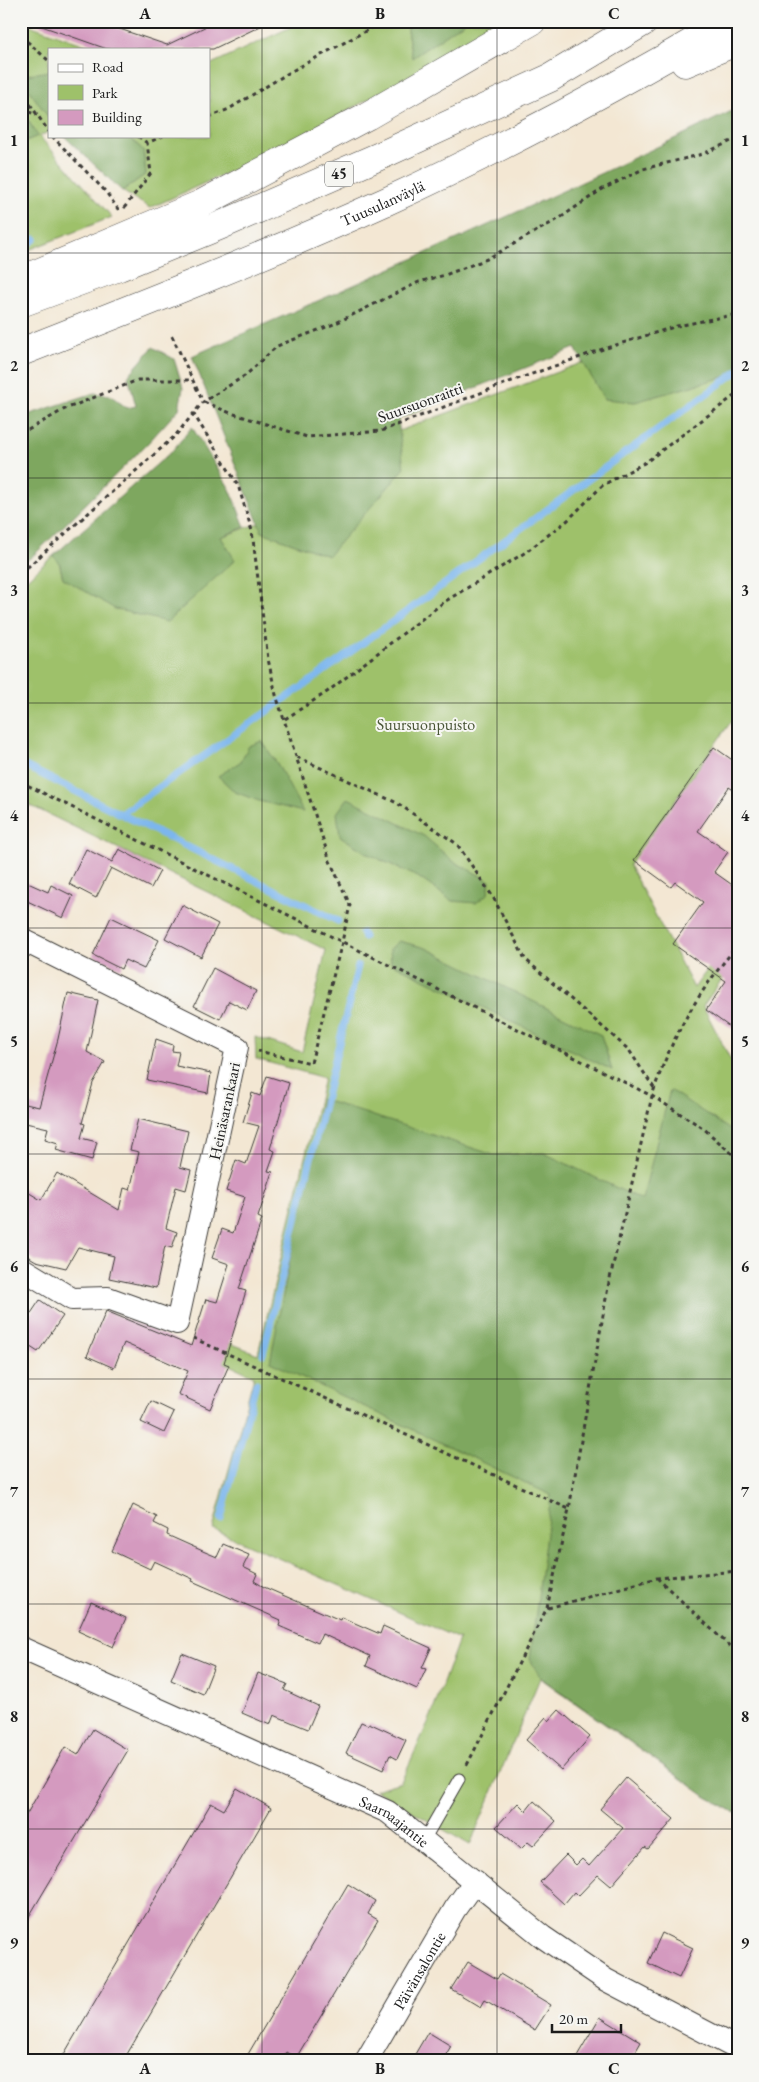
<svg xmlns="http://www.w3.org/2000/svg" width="759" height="2082" font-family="'EB Garamond',serif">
  <rect width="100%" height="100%" fill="#f6f6f2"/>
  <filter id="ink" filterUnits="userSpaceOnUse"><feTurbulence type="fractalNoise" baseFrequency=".02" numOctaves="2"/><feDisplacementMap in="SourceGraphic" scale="10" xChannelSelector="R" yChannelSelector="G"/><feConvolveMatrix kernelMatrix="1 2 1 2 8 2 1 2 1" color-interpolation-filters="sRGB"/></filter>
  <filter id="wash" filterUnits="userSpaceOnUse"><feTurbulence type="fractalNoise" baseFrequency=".0096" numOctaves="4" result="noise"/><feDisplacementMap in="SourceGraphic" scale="20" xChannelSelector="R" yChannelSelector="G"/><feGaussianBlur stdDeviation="1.12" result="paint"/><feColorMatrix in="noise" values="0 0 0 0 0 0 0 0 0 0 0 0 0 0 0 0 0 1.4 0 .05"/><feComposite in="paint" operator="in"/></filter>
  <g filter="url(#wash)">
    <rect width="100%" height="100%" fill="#f3e7d3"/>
    <path fill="#9ec16a" stroke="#5d6e43" d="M304,21H414L407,30L412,57L466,21H496L402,81L268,154L150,208L122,191L146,174L143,150L128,136H209V65Z
      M21,22L97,49H49V132L39,136L112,217L21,253Z
      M738,348V712L629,865L694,988L738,927V957L703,1006L738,1074V1814L707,1797L540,1678L470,1845L375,1790L401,1782L431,1716L459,1639L213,1529L254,1376L195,1349L196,1330L258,1354L324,1078L256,1059L255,1037L302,1052L326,950L21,801V584L53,556L59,562L63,578L221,537L403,470L399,431L584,362L604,399Z"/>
    <path fill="#7ea75e" stroke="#4d623d" d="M414,21H466L412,58L407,30Z
      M49,71V118L21,79V76Z
      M738,108V373L635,402L604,399L575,348L398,419L404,469L328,556L262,532L192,356C375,276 558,196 738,108Z
      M21,109L38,136L21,143Z
      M64,136H128L143,150L146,174L122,191Z
      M153,347L174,359L183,388L179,409L147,444L36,553L21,566V417L94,393L110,395L127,408L136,406L128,376Z
      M192,427L230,489L245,527L221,537L235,560L167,622L115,609L63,578L59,562L53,556L172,451Z
      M262,741L278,765L303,812L259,801L235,792L218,776L240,762L249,746Z
      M348,798L424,836L453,861L490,881L488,894L476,903L452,901L418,877L368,854L340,836L337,813Z
      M399,941L426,948L601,1035L612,1070L391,963L390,949Z
      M670,1090L738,1135V1814L707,1797L540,1677L530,1659L551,1495L270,1362L321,1099L494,1155L544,1153L642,1200Z"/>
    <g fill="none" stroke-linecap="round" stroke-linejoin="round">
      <path stroke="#7bb6ed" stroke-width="7" d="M21,248L35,239
        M21,764L121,814L319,675L738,371
        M121,814L338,921
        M362,933L364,937
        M263,1354L358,966
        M221,1519L256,1383"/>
    </g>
    <g id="blocks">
      <path fill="#d49abf" d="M36,21H96L167,45L217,21H271L213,49H107L36,24Z
        M714,747L738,764V793L729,787L698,831L728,852L714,872L738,889V1033L706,1010L726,981L673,944L703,902L675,882L671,887L634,860Z
        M86,849L112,862L119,849L160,871L151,888L111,868L96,898L69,884Z
        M21,880L48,892L51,885L73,896L63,918L21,898Z
        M182,905L218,924L201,957L165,938Z
        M111,917L159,940L144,969L125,960L121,969L93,955Z
        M213,968L256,991L247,1010L229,1001L220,1019L194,1006Z
        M68,993L98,1000L87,1052L105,1062L93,1083L82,1123L85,1124L81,1138L97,1142L92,1160L56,1150L58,1143L45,1139L48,1128L21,1122V1103L39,1107L58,1039Z
        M156,1039L173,1045L172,1051L179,1052L176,1066L211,1073L208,1093L147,1080Z
        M267,1076L289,1083L270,1149L275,1151L268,1171L273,1172L258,1217L262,1219L239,1289L246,1291L224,1363L229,1365L210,1409L178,1394L188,1371L124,1343L114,1368L87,1356L106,1311L191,1346L206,1299L217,1302L229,1264L212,1258L222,1229L233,1233L245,1197L226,1191L236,1160L246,1164L259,1126L243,1122L252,1093L260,1096Z
        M138,1119L188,1131L180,1167L191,1170L186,1190L176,1187L166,1228L177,1232L172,1248L165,1246L156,1288L109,1278L114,1256L78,1247L66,1268L36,1261L21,1252V1188L41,1200L57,1173L119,1210L124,1188L130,1190L139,1152L130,1150Z
        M40,1300L63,1316L38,1352L21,1341V1328Z
        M151,1401L174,1412L164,1433L141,1422Z
        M133,1505L157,1517L154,1523L168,1530L167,1535L205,1552L217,1557L223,1544L249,1555L243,1567L257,1574L254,1581L264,1587L340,1620L341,1617L380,1634L383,1626L431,1648L422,1668L426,1669L417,1689L366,1666L370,1656L322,1634L318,1643L279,1626L281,1620L192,1581L193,1579L154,1561L150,1569L112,1551Z
        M91,1602L126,1618L113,1647L78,1631Z
        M182,1653L214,1666L203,1694L171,1680Z
        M258,1673L287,1684L284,1690L318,1706L308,1729L274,1715L270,1725L242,1713Z
        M559,1710L590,1737L561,1770L526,1740L546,1717L549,1721Z
        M361,1722L368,1725L369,1723L406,1740L397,1759L390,1755L383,1770L346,1753Z
        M93,1729L128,1750L21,1930V1824L65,1747L78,1755Z
        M626,1778L674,1819L648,1849L645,1847L611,1886L598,1875L578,1896L574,1892L564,1904L540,1882L566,1855L576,1865L582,1859L589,1866L623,1828L600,1809Z
        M237,1788L271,1808L123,2061H60L211,1803L224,1810Z
        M534,1801L556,1821L533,1846L528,1842L521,1849L496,1827L518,1803L526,1811Z
        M348,1884L375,1901L368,1914L378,1920L324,2011L296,2058L286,2052L281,2061H244Z
        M662,1933L693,1948L679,1978L648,1963Z
        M468,1962L497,1979L500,1974L551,2005L535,2030L485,2000L481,2007L451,1989Z
        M600,2017L641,2042L630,2061H574Z
        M428,2032L451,2046L442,2061H411Z"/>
    </g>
  </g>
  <g filter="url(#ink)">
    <use href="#blocks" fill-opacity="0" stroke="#3c3a37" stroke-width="1"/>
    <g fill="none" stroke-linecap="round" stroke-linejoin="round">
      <g stroke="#3c3a37" stroke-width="13">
        <path id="lane" d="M424,1840L459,1779"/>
      </g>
      <g stroke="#3c3a37" stroke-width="24">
        <g id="street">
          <path d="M21,939L237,1047L177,1323L108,1298L72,1299L21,1268"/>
          <path id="s1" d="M21,1648L388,1812L543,1937L606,1980L738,2049"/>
          <path id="s2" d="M366,2061L455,1909L475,1881"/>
        </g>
      </g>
      <g stroke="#3c3a37" stroke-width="29">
        <g id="highway">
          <path d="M685,63L738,41"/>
          <path d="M21,280L201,204L367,116L532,21"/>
          <path d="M21,303L119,267L219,226L382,155L550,78L645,21"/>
          <path id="s3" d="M21,352C143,304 265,256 385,202C503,148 617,87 729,21"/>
        </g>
      </g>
      <path stroke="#3c3a37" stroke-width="3" stroke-dasharray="4 4" stroke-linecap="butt" d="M21,36L49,61
        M21,91L49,132
        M21,109L37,115
        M209,117L229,109L290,72L384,21
        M52,136L106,192L120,212
        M138,136L147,143
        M124,208L151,173L147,143L163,136
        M172,336L203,402
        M204,402L228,412L307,437L381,431L512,381L603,349L677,326L738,314
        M193,413L238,485L252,531L268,659L276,695L330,861L350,905L342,942L311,1063L258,1051
        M21,434L65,409L138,380H194
        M21,573L175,436L203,402L246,375L277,346L334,324L419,282L445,275L487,259L560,218L601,190L643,169L703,154L738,138
        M285,719L327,692L444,602L526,552L568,520L603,485L646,462L738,393
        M297,757L397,803L457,844L493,897L525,959L629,1050L654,1088
        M21,782L652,1096L703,1128L738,1159
        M193,1338L569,1509
        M737,1571L738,1544
        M657,1578L738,1654
        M548,1608L657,1578L738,1571
        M467,1765L547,1608L569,1509L608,1287L652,1096C671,1037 698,992 738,945"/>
      <use href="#lane" stroke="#fff" stroke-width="11"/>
      <use href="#street" stroke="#fff" stroke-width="22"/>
      <use href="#highway" stroke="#fff" stroke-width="28"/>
    </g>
  </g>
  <path fill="none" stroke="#1c1c1c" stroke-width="1" stroke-opacity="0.55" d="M262,21V2061M497,21V2061M21,253H738M21,478H738M21,703H738M21,928H738M21,1154H738M21,1379H738M21,1604H738M21,1829H738"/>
  <g text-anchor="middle" stroke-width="4" stroke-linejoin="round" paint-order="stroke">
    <rect fill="#f6f6f2" stroke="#5d5d5c" stroke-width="1" x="325" y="161.5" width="28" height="25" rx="4"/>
    <g font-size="15" font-weight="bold" fill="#1c1c1c">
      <text x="339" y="179">45</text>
    </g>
    <g font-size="16" fill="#1c1c1c" stroke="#f6f6f2">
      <text dy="6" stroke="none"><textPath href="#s3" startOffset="391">Tuusulanväylä</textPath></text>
      <text transform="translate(420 402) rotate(-20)" y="6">Suursuonraitti</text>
      <text transform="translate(224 1111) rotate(-78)" y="6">Heinäsarankaari</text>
      <text dy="6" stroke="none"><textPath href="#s1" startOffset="412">Saarnaajantie</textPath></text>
      <text dy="6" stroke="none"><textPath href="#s2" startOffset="105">Päivänsalontie</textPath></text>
    </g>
    <g font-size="16" fill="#4a5637" stroke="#f6f6f2">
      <text x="426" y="730">Suursuonpuisto</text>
    </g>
  </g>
  <rect width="759" height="2082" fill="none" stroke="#f6f6f2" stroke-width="55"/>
  <rect x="48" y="48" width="162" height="90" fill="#f6f6f2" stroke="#9f9f9c"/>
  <rect x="58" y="64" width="25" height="8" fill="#ffffff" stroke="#9f9f9c"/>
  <text x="92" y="72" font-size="15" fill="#1c1c1c">Road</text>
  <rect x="58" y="85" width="25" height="15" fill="#9ec16a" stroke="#9f9f9c"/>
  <text x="92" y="98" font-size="15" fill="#1c1c1c">Park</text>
  <rect x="58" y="110" width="25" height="15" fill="#d49abf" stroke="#9f9f9c"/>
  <text x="92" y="122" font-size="15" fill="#1c1c1c">Building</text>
  <path d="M552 2024v8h69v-8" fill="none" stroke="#1c1c1c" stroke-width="2.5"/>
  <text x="559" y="2024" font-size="15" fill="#1c1c1c" stroke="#f6f6f2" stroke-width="4" paint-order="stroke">20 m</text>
  <rect x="28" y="28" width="704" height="2026" fill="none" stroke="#1c1c1c" stroke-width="2"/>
  <g font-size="16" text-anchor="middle" font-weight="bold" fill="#1c1c1c">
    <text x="145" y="19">A</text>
    <text x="380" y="19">B</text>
    <text x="614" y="19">C</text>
    <text x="14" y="146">1</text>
    <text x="745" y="146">1</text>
    <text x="14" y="371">2</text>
    <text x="745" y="371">2</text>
    <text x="14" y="596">3</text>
    <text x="745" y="596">3</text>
    <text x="14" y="821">4</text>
    <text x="745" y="821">4</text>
    <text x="14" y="1047">5</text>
    <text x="745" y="1047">5</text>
    <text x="14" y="1272">6</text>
    <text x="745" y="1272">6</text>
    <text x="14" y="1497">7</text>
    <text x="745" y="1497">7</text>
    <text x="14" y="1722">8</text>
    <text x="745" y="1722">8</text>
    <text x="14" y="1948">9</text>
    <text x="745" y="1948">9</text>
    <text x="145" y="2074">A</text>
    <text x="380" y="2074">B</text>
    <text x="614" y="2074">C</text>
  </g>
</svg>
